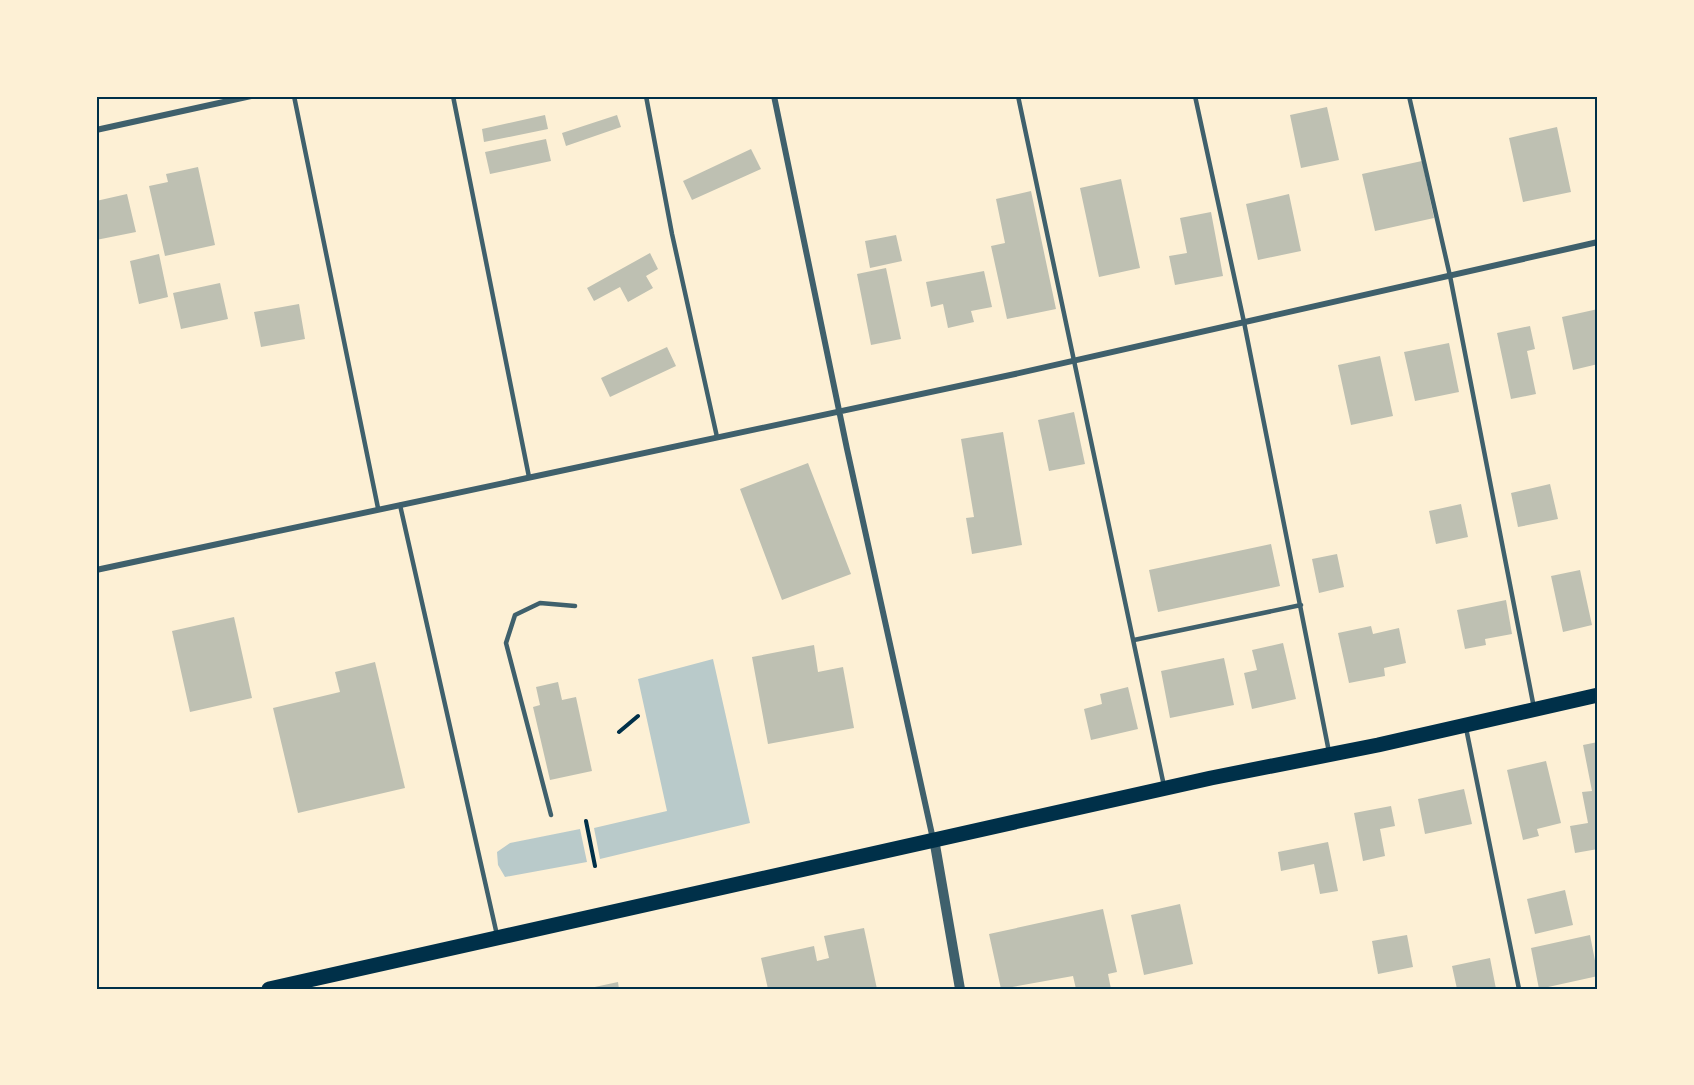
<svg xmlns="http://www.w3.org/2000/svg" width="1694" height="1085" font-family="'DM Sans',sans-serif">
  <rect width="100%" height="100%" fill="#fdf0d5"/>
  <path fill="#b9caca" d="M713,659L750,823L600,859L594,828L667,811L638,679Z
    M580,829L587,862L505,877L498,865L497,852L510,843Z"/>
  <path fill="#bec0b2" d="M1327,107L1339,160L1301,168L1290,115Z
    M545,115L548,129L484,142L482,129Z
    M617,115L621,127L566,146L562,133Z
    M1557,127L1571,192L1523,202L1509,138Z
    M546,139L551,161L490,174L485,152Z
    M751,149L761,169L692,200L683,181Z
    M1422,161L1434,218L1375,231L1362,174Z
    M198,167L215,245L165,256L149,186L168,182L166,174Z
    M1121,179L1140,268L1099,277L1080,188Z
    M1031,191L1056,309L1007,319L991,246L1005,243L996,199Z
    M127,194L136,232L96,240V201Z
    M1289,194L1301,251L1258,260L1246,204Z
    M1211,212L1223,276L1175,285L1169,256L1187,253L1180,218Z
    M896,235L902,261L870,268L865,241Z
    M650,253L658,269L646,276L653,288L628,302L620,287L594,301L587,288Z
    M159,254L168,297L139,304L130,261Z
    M886,268L901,339L871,345L857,274Z
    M984,271L992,307L971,311L974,322L948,328L943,304L931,307L926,282Z
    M220,283L228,319L181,329L173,293Z
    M299,304L305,339L261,347L254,312Z
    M1598,309V364L1573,370L1562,317Z
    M1530,326L1535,349L1527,351L1536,394L1511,399L1497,333Z
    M1449,343L1459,392L1415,401L1404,352Z
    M667,347L676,366L610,397L601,378Z
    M1380,356L1393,416L1351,425L1338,365Z
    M1074,412L1085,464L1049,471L1038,420Z
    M1003,432L1022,545L972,554L966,518L974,517L961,439Z
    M808,463L851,574L782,600L740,489Z
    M1550,484L1558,519L1518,527L1511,493Z
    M1461,504L1468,537L1436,544L1429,511Z
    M1271,544L1280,586L1158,612L1149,570Z
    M1337,554L1344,587L1319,593L1312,559Z
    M1580,570L1592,625L1563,632L1551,576Z
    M1506,600L1512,634L1485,639L1486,645L1465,649L1457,610Z
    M234,617L252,698L190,712L172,631Z
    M1371,626L1373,634L1399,628L1406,663L1384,668L1385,676L1349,683L1338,633Z
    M1283,643L1296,699L1252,709L1244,673L1257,670L1252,650Z
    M814,645L818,672L843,667L854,728L768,744L752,657Z
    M1224,658L1234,705L1170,718L1161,671Z
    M375,662L405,788L298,813L273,708L340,692L335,672Z
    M558,682L562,700L576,697L592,771L550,780L533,707L540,705L536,687Z
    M1128,687L1138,729L1091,740L1084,709L1102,704L1100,694Z
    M1598,742V849L1575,853L1570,826L1588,823L1582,792L1592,791L1583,745Z
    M1546,761L1561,823L1537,829L1539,836L1523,840L1507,770Z
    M1464,789L1472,824L1425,834L1418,799Z
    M1391,806L1395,826L1380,829L1385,856L1363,861L1354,813Z
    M1328,842L1338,891L1320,894L1314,864L1281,871L1278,852Z
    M1565,890L1573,925L1535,934L1527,899Z
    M1180,904L1193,964L1144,975L1131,915Z
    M1103,909L1117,972L1108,974L1111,989H1076L1073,976L1001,989L989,934Z
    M864,928L877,989H768L761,958L814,946L817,961L829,958L824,936Z
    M1407,935L1413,967L1378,974L1372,941Z
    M1590,935L1598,976L1539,989L1531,948Z
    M1490,958L1496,989H1457L1452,966Z
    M618,982L619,989H590V988Z"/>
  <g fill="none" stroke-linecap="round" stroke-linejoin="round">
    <path stroke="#003049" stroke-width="4" d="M619,732L638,716
      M586,821L595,866"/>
    <path stroke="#3f606c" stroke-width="4.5" d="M294,96L378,508
      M453,96L529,477
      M646,96L672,234L717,437
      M1018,96L1164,786
      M1195,96L1244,322L1329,752
      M1409,96L1450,276L1534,708
      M400,505L497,935
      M1134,640L1301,605
      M1466,728L1519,989
      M551,815L506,643L515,615L540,603L575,606"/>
    <path stroke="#3f606c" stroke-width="6" d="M774,96L847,449L933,839
      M96,130L251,96
      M96,570L1015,374L1598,242"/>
    <path stroke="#3f606c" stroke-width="10" d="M934,839L960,989"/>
    <path stroke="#003049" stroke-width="15" d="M269,989L1211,778L1378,745L1598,695"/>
  </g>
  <rect width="1694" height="1085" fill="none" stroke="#fdf0d5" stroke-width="195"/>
  <rect x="98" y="98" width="1498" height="890" fill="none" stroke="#003049" stroke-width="2"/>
</svg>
